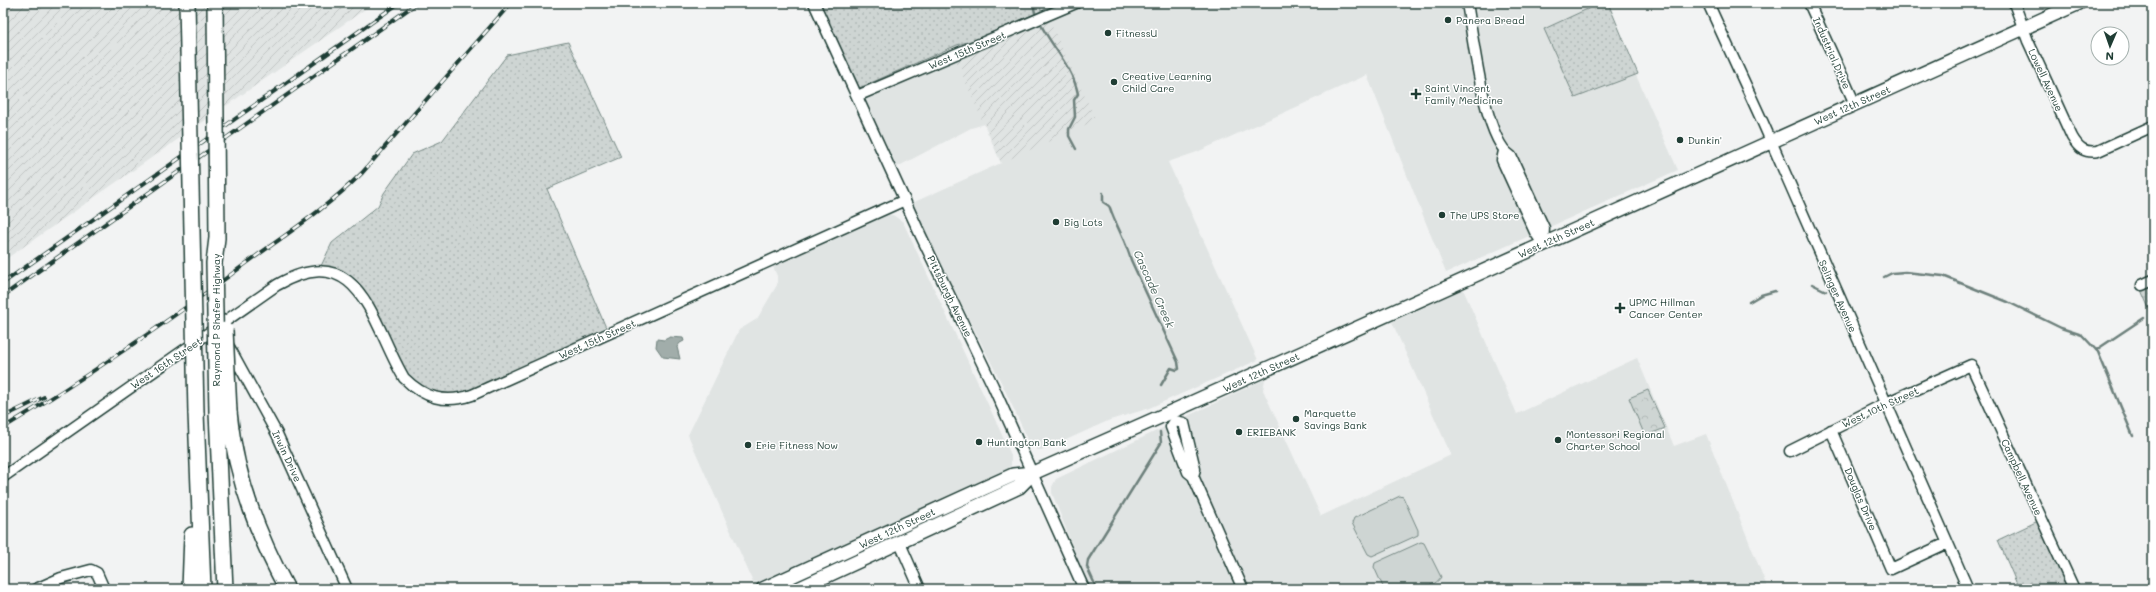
<svg xmlns="http://www.w3.org/2000/svg" width="2156" height="592" font-family="Mali,sans-serif">
  <defs>
    <pattern id="industrial-furrows" width="10" height="10" patternUnits="userSpaceOnUse"><rect width="10" height="10" fill="#e0e4e3"/><path d="M-1 1l2-2M0 10L10 0M9 11l2-2" fill="none" stroke="#c0c4c3"/></pattern>
    <pattern id="grass-dots" width="8" height="8" patternUnits="userSpaceOnUse"><rect width="8" height="8" fill="#ced5d3"/><path d="M2 2h.1M6 6h.1" fill="none" stroke="#b0b8b6" stroke-width="1.8" stroke-linecap="round"/></pattern>
    <pattern id="park-crowns" width="20" height="18" patternUnits="userSpaceOnUse"><rect width="20" height="18" fill="#ced5d3"/><path d="M2 6a3 3 0 1 1 6 0M12 15a3 3 0 1 1 6 0" fill="none" stroke="#b0b8b6"/></pattern>
  </defs>
  <rect width="100%" height="100%" fill="#f2f3f3"/>
  <filter id="ink" filterUnits="userSpaceOnUse"><feTurbulence type="fractalNoise" baseFrequency=".025" numOctaves="2"/><feDisplacementMap in="SourceGraphic" scale="8" xChannelSelector="R" yChannelSelector="G"/><feConvolveMatrix kernelMatrix="1 2 1 2 8 2 1 2 1" color-interpolation-filters="sRGB"/></filter>
  <g filter="url(#ink)">
    <path fill="#e0e4e3" d="M819,3H1604L1678,170L1446,273L1367,75L1197,152L1168,162L1258,360L1147,409L1110,420L1044,450H1038L1030,444L1003,386L910,204L1001,163L985,124L971,128L897,167Z
      M884,214L893,215L903,222L993,415L1011,455V465L1008,472L755,586L688,435L739,330L757,319L777,285V276L772,264Z
      M1463,289L1517,414L1637,358L1674,446L1706,434L1768,589H1089L1052,493V487L1056,479L1265,379L1263,390L1321,516L1451,455L1392,322Z"/>
    <path fill="url(#industrial-furrows)" d="M8,3H374L3,261V5Z
      M1048,18L1096,120L1001,163L956,60Z"/>
    <path fill="url(#grass-dots)" stroke="#768984" d="M819,3H1040L1041,11L974,40L957,45L857,89Z
      M1595,3H1608L1638,74L1575,98L1544,29L1596,5Z
      M568,42L621,157L547,189L607,330L472,391C399,410 397,345 370,299C366,293 363,286 357,281C347,272 333,269 321,266L332,243L378,206L384,193L412,154L442,141L507,55Z
      M2153,285V318L2141,290Z
      M2038,521L2070,589H2019L1998,540Z"/>
    <path fill="url(#park-crowns)" stroke="#768984" d="M1648,390L1665,428L1645,436L1629,398Z"/>
    <path fill="#ced5d3" stroke="#768984" d="M1400,496L1403,497L1418,530V535L1372,556L1368,554L1352,523L1354,518Z
      M1421,542L1424,543L1441,577C1432,592 1400,589 1384,589L1374,567L1375,563Z"/>
    <path fill="#a1adaa" stroke="#6d807b" d="M670,337L683,338L684,341L680,343L677,347L680,359L663,357L656,347L657,339L664,340Z"/>
    <g fill="none" stroke-linecap="round" stroke-linejoin="round">
      <path stroke="#6d807b" stroke-width="2.5" d="M1033,3L1035,13
        M1041,25C1053,48 1073,68 1078,94L1074,100L1075,117L1069,129V136L1076,149
        M1103,193V202C1106,204 1110,206 1110,208C1116,226 1126,241 1131,260L1178,362L1179,369L1177,370L1171,368L1161,385
        M1884,277L1892,273L1905,272L1943,276L2008,302L2061,328L2082,335L2098,352L2133,436
        M1812,284L1826,291
        M1749,302L1761,295L1775,291
        M2152,315L2153,314
        M2096,350L2144,318
        M1097,589L1087,567L1088,560L1161,443L1160,432"/>
      <g stroke="#1f3d34" stroke-width="13">
        <path id="minor" d="M814,3L921,236L993,386L1084,589
          M1467,3C1473,36 1484,140 1511,156L1544,228L1543,244
          M1708,3L1763,123L1968,589
          M1809,3L1855,104
          M2014,3L2028,41L2072,137C2079,149 2085,153 2098,151L2153,126
          M857,96L1076,3
          M1504,151L1502,160L1535,232L1543,244
          M2142,285L2153,280
          M228,345L277,434L347,589
          M1831,430L1891,569L1947,543
          M1790,451L1886,403L1971,365L2074,589
          M1193,476L1195,469L1184,423L1175,421L1171,427L1188,472L1193,476L1243,589
          M3,477L277,285C361,237 372,325 404,378C424,398 445,404 472,395L905,200
          M899,541L920,589
          M36,589L61,578L91,570L97,573L104,589"/>
      </g>
      <g stroke="#1f3d34" stroke-width="16">
        <path id="major" d="M763,589L982,489L1013,475L1033,473L1171,412L2079,3
          M798,589L1019,487L1033,473"/>
      </g>
      <g stroke="#1f3d34" stroke-width="18">
        <path id="highway" d="M217,412L225,589
          M229,412C235,475 257,534 287,589
          M196,413L203,589
          M190,589L192,535"/>
      </g>
      <use href="#minor" stroke="#fff" stroke-width="10"/>
      <use href="#major" stroke="#fff" stroke-width="13"/>
      <use href="#highway" stroke="#fff" stroke-width="15"/>
      <g stroke="#1f3d34" stroke-width="4">
        <path id="rail" d="M3,283L399,3
          M3,296L417,3
          M3,417L44,397
          M3,428C87,377 169,321 248,262C288,233 328,207 362,173L511,3"/>
      </g>
      <use href="#rail" stroke="#fff" stroke-width="2.5" stroke-dasharray="8" stroke-linecap="butt"/>
      <g stroke="#1f3d34" stroke-width="18" stroke-linecap="butt">
        <path id="highway-bridge" d="M187,3L196,413
          M215,3L217,238L214,263L217,412
          M225,330L229,412"/>
      </g>
      <use href="#highway-bridge" stroke="#fff" stroke-width="15"/>
    </g>
  </g>
  <g fill="#1f3d34" stroke="#fff" stroke-width="1.5">
    <circle cx="1448" cy="20" r="4"/>
    <circle cx="1108" cy="33" r="4"/>
    <circle cx="1114" cy="82" r="4"/>
    <path d="M1414 88h4v4h4v4h-4v4h-4v-4h-4v-4h4z"/>
    <circle cx="1680" cy="140" r="4"/>
    <circle cx="1442" cy="215" r="4"/>
    <circle cx="1056" cy="222" r="4"/>
    <path d="M1618 302h4v4h4v4h-4v4h-4v-4h-4v-4h4z"/>
    <circle cx="1296" cy="419" r="4"/>
    <circle cx="1239" cy="432" r="4"/>
    <circle cx="1558" cy="440" r="4"/>
    <circle cx="979" cy="442" r="4"/>
    <circle cx="748" cy="445" r="4"/>
  </g>
  <g text-anchor="middle" stroke-width="3" stroke-linejoin="round" paint-order="stroke">
    <g font-size="10" fill="#1f3d34" stroke="#fff" text-anchor="start">
      <text x="1456" y="24">Panera Bread</text>
      <text x="1116" y="37">FitnessU</text>
      <text x="1122" y="80">Creative Learning<tspan x="1122" dy="12">Child Care</tspan></text>
      <text x="1425" y="92">Saint Vincent<tspan x="1425" dy="12">Family Medicine</tspan></text>
      <text x="1688" y="144">Dunkin'</text>
      <text x="1450" y="219">The UPS Store</text>
      <text x="1064" y="226">Big Lots</text>
      <text x="1629" y="306">UPMC Hillman<tspan x="1629" dy="12">Cancer Center</tspan></text>
      <text x="1304" y="417">Marquette<tspan x="1304" dy="12">Savings Bank</tspan></text>
      <text x="1247" y="436">ERIEBANK</text>
      <text x="1566" y="438">Montessori Regional<tspan x="1566" dy="12">Charter School</tspan></text>
      <text x="987" y="446">Huntington Bank</text>
      <text x="756" y="449">Erie Fitness Now</text>
    </g>
    <g font-size="10" fill="#1f3d34" stroke="#fff">
      <text transform="translate(967 50) rotate(-23)" y="4">West 15th Street</text>
      <text transform="translate(1832 53) rotate(66)" y="4">Industrial Drive</text>
      <text transform="translate(2046 80) rotate(65)" y="4">Lowell Avenue</text>
      <text transform="translate(1852 105) rotate(-24)" y="4">West 12th Street</text>
      <text transform="translate(1556 238) rotate(-24)" y="4">West 12th Street</text>
      <text transform="translate(950 296) rotate(64)" y="4">Pittsburgh Avenue</text>
      <text transform="translate(1838 296) rotate(66)" y="4">Selinger Avenue</text>
      <text transform="translate(216 320) rotate(-90)" y="4">Raymond P Shafer Highway</text>
      <text transform="translate(597 339) rotate(-24)" y="4">West 15th Street</text>
      <text transform="translate(166 363) rotate(-34)" y="4">West 16th Street</text>
      <text transform="translate(1261 372) rotate(-24)" y="4">West 12th Street</text>
      <text transform="translate(1880 407) rotate(-25)" y="4">West 10th Street</text>
      <text transform="translate(287 456) rotate(65)" y="4">Irwin Drive</text>
      <text transform="translate(2022 477) rotate(65)" y="4">Campbell Avenue</text>
      <text transform="translate(1861 499) rotate(67)" y="4">Douglas Drive</text>
      <text transform="translate(897 528) rotate(-25)" y="4">West 12th Street</text>
    </g>
    <g font-size="11" font-style="italic" fill="#465f57" stroke="#fff">
      <text transform="translate(1154 289) rotate(66)" y="4">Cascade Creek</text>
    </g>
  </g>
  <rect width="2156" height="592" fill="none" stroke="#fff" stroke-width="16"/>
  <rect x="8" y="8" width="2140" height="576" fill="none" stroke="#1f3d34" stroke-width="1.5" filter="url(#ink)"/>
  <g transform="translate(2110 46) rotate(182)"><circle r="19" fill="#ffffff" stroke="#a5b1ae"/>
  <path d="M0-3L7 15L0 10L-7 15Z" fill="#1f3d34"/>
  <text y="-6" font-size="11" font-weight="bold" text-anchor="middle" fill="#1f3d34">N</text>
  </g>
</svg>
